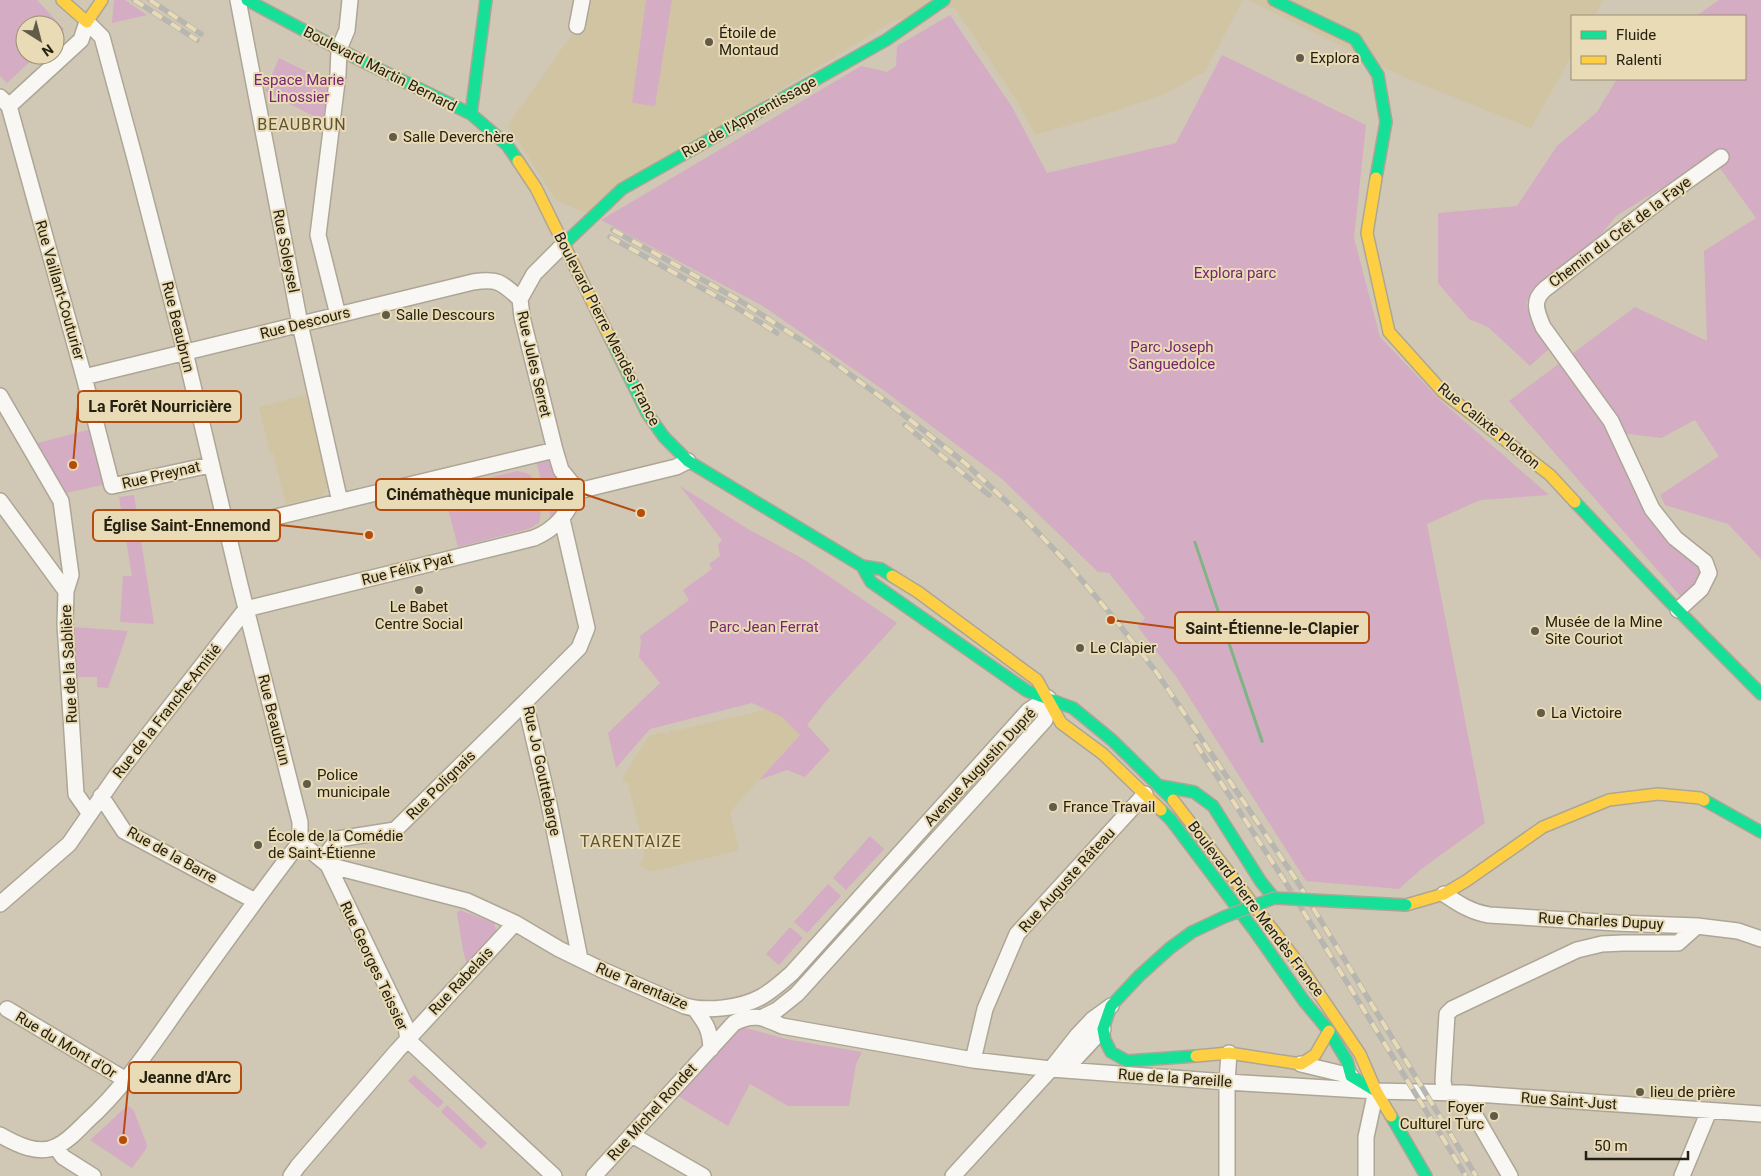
<svg xmlns="http://www.w3.org/2000/svg" width="1761" height="1176" font-family="Roboto,sans-serif">
  <rect width="100%" height="100%" fill="#d0c8b4"/>
  <path fill="#d1c4a2" d="M586,0H1243L1204,73L1198,75L1165,94L1103,115L1035,135L1017,101L954,7L894,21L725,123L585,213L556,200L508,125L582,20Z
    M1248,0H1603L1594,16H1572V55L1531,128L1404,77Z
    M306,395L328,487L322,496L286,504L273,453H270L259,407Z
    M772,708L801,733L730,812L739,850L650,872L639,865L645,854L628,783L622,779L649,736L662,732L668,735L671,729L674,731Z"/>
  <path fill="#d4acc4" d="M0,0H37L64,29L55,38V25H25V55H37L7,83L0,76Z
    M114,0H125L147,15L112,23Z
    M646,0H672L655,106L632,103Z
    M1719,0H1761V559L1728,524L1665,505L1660,495L1719,456L1695,420L1661,438L1622,433L1673,544L1699,567V578L1682,598L1509,401L1635,307L1707,341L1704,251L1756,218L1712,157L1616,216L1598,238L1543,280L1531,293L1526,303L1531,321L1549,349L1530,366L1488,327L1469,319L1438,283V213L1517,206L1557,146L1597,112L1617,79H1745V16H1696Z
    M950,15L1012,107L1047,173L1176,143L1222,55L1366,125L1354,238L1380,337L1440,400L1549,495L1480,500L1427,524L1485,823L1420,870L1399,889L1306,881L1177,678L1138,627L1145,618L1109,573L1098,572L1001,478L882,389L763,306L601,220L861,66L887,72L896,66L897,46Z
    M279,58L328,82L323,121L265,91Z
    M91,429L106,484L62,494L34,446L38,443Z
    M540,457L550,461L556,473L564,483L544,491L535,458Z
    M517,471C522,472 527,472 531,476C539,486 543,512 539,523L529,529L458,547L443,489Z
    M680,486L748,529L805,560L897,623L826,701L807,725L830,750L805,777L787,770L759,780L800,735L782,717L752,703L650,729L616,768L608,733L660,683L639,657L641,641L640,636L689,600L683,590L712,569L709,564L720,556L718,545L722,540Z
    M557,491L563,502L552,522L545,496Z
    M134,495L154,624L120,622L123,576H132L119,497Z
    M73,627L128,631L108,688L97,687V677H75Z
    M870,836L884,849L846,890L833,878Z
    M828,884L841,896L807,933L794,922Z
    M460,910L494,923L497,933L467,965L463,950L457,913Z
    M790,927L803,938L779,965L766,954Z
    M742,1027L786,1039L862,1052L856,1064L849,1106H788L750,1084L728,1126L678,1096Z
    M414,1075L444,1102L438,1108L408,1081Z
    M447,1105L487,1143L481,1149L441,1112Z
    M127,1106L130,1107L134,1111L147,1145L146,1149L132,1168L90,1140Z"/>
  <path fill="#7fb584" d="M1193,541H1196L1264,742L1261,743Z"/>
  <g fill="none" stroke-linecap="round" stroke-linejoin="round">
    <g stroke="#ada696" stroke-width="18">
      <path id="street" d="M238,0L300,324L340,502
        M577,26L582,0
        M0,97L9,106L84,377L112,486L210,465
        M9,106L81,40L87,22L102,37L134,155L185,352L240,585L300,822V842
        M563,245L534,274L520,299L522,317L555,450L561,470L578,491
        M338,315L318,235L338,74L339,49L347,30L350,0
        M84,377L473,282C499,278 502,283 520,299
        M0,396L61,501L71,575L66,591L65,624L76,794L90,814
        M578,491L676,467L688,461
        M0,501L66,591
        M562,519L587,628L579,648L525,702L549,804L580,959
        M226,529L555,450
        M246,609L534,538C558,528 567,513 578,491
        M1678,610L1701,589L1709,573L1705,562L1675,538L1652,509L1611,421L1543,327C1537,312 1531,301 1545,289L1658,202L1721,157
        M101,796L124,831L255,901
        M300,842L328,865L467,901L515,923L559,949L600,969L685,1006C706,1012 741,1008 761,997C772,991 782,982 792,973L1029,710L1048,698
        M322,860L338,839L395,830L525,702
        M328,865L406,1027L408,1040
        M1444,894C1459,904 1471,912 1489,915L1617,923L1697,926L1738,931L1761,939
        M0,904L69,844L116,776L246,609
        M7,1009L126,1080
        M695,1009C706,1024 710,1029 711,1049
        M763,1017L777,1010L797,994L1045,720L1048,698
        M408,1040L554,1176
        M973,1060L985,1009L1017,934L1145,794
        M1301,1064L1351,1076
        M1052,1069L1076,1058L1103,1029
        M1445,1093L1443,1081L1447,1014L1452,1009L1577,950L1602,944L1623,943H1678L1697,926
        M1462,1093L1510,1176
        M0,1135C16,1144 39,1156 57,1146C68,1141 77,1131 86,1122C124,1088 152,1045 181,1004C220,950 259,895 300,842
        M632,1135L703,1176
        M56,1147L63,1157L93,1176
        M291,1176L298,1166L397,1051L515,923
        M594,1176L734,1023C753,1013 763,1017 782,1026L973,1060L1051,1069L1227,1082L1376,1091L1462,1093L1761,1114
        M953,1176L1051,1069L1077,1036L1093,1019L1111,1006
        M1227,1176V1082L1229,1053
        M1366,1176V1137L1376,1091
        M1682,1176L1709,1111"/>
    </g>
    <g stroke="#ada696" stroke-width="14">
      <path id="fast" d="M247,0L356,58L471,114L507,145L518,161
        M1274,0L1355,39L1378,75L1386,122L1376,178
        M471,114L486,0
        M563,245L622,189L886,40L944,0
        M610,338L647,413L664,437L688,461L862,566L881,569L892,576
        M1575,502L1668,600L1761,694
        M862,566L871,582L1027,691L1073,708L1112,740L1173,800
        M1161,786L1194,792L1213,806L1261,882L1274,898
        M1704,800L1761,832
        M1161,810L1171,820L1254,930L1304,1001L1329,1031L1347,1061L1351,1076L1376,1091
        M1196,1056L1127,1061L1111,1052L1105,1040L1103,1029L1111,1006L1139,976L1170,948L1192,932L1224,917
        M1391,1116L1426,1176"/>
    </g>
    <g stroke="#ada696" stroke-width="14">
      <path id="slow" d="M62,0L87,22L102,0
        M518,161L536,188L610,338
        M1376,178L1367,233L1389,332L1443,392L1550,475L1575,502
        M892,576L918,592L1037,680L1061,723L1103,754L1161,810
        M1173,800L1296,960L1360,1054L1376,1091L1391,1116
        M1406,905L1444,894L1466,881L1543,827L1609,800L1658,794L1700,798L1704,800
        M1196,1056L1229,1053L1301,1064L1315,1055L1329,1031"/>
    </g>
    <use href="#street" stroke="#f8f7f4" stroke-width="15"/>
    <use href="#fast" stroke="#16e098" stroke-width="11"/>
    <use href="#slow" stroke="#ffcf43" stroke-width="11"/>
    <g stroke="#b8b6b1" stroke-width="5.5">
      <path id="rail" d="M134,0L197,40
        M150,0L201,34
        M613,230L739,300L821,353L890,404L965,463L1023,517L1068,564L1114,618L1157,673L1295,878L1476,1176
        M610,237L734,306L777,333
        M905,425L989,495
        M1196,744L1284,880L1466,1176"/>
    </g>
    <use href="#rail" stroke="#e9dbb5" stroke-width="4" stroke-dasharray="11" stroke-linecap="butt"/>
    <g stroke="#ada696" stroke-width="14" stroke-linecap="butt">
      <path id="fast-bridge" d="M1224,917L1274,898L1406,905"/>
    </g>
    <use href="#fast-bridge" stroke="#16e098" stroke-width="11"/>
  </g>
  <g fill="#615b4a" stroke="#e9dbb5" stroke-width="2">
    <circle cx="709" cy="42" r="5"/>
    <circle cx="1300" cy="58" r="5"/>
    <circle cx="393" cy="137" r="5"/>
    <circle cx="386" cy="315" r="5"/>
    <circle cx="419" cy="590" r="5"/>
    <circle cx="1535" cy="631" r="5"/>
    <circle cx="1080" cy="648" r="5"/>
    <circle cx="1541" cy="713" r="5"/>
    <circle cx="307" cy="784" r="5"/>
    <circle cx="1053" cy="807" r="5"/>
    <circle cx="258" cy="845" r="5"/>
    <circle cx="1640" cy="1092" r="5"/>
    <circle cx="1494" cy="1116" r="5"/>
  </g>
  <g text-anchor="middle" stroke-width="4" stroke-linejoin="round" paint-order="stroke">
    <g font-size="15" fill="#252011" stroke="#e9dbb5" text-anchor="start">
      <text x="719" y="38">Étoile de<tspan x="719" dy="17">Montaud</tspan></text>
      <text x="1310" y="63">Explora</text>
      <text x="403" y="142">Salle Deverchère</text>
      <text x="396" y="320">Salle Descours</text>
      <text x="419" y="612" text-anchor="middle">Le Babet<tspan x="419" dy="17">Centre Social</tspan></text>
      <text x="1545" y="627">Musée de la Mine<tspan x="1545" dy="17">Site Couriot</tspan></text>
      <text x="1090" y="653">Le Clapier</text>
      <text x="1551" y="718">La Victoire</text>
      <text x="317" y="780">Police<tspan x="317" dy="17">municipale</tspan></text>
      <text x="1063" y="812">France Travail</text>
      <text x="268" y="841">École de la Comédie<tspan x="268" dy="17">de Saint-Étienne</tspan></text>
      <text x="1650" y="1097">lieu de prière</text>
      <text x="1484" y="1112" text-anchor="end">Foyer<tspan x="1484" dy="17">Culturel Turc</tspan></text>
    </g>
    <g font-size="15" fill="#252011" stroke="#e9dbb5">
      <text transform="translate(380 69) rotate(27)" y="5">Boulevard Martin Bernard</text>
      <text transform="translate(749 117) rotate(-29)" y="5">Rue de l'Apprentissage</text>
      <text transform="translate(1620 232) rotate(-37)" y="5">Chemin du Crêt de la Faye</text>
      <text transform="translate(286 251) rotate(79)" y="5">Rue Soleysel</text>
      <text transform="translate(60 290) rotate(74)" y="5">Rue Vaillant-Couturier</text>
      <text transform="translate(305 323) rotate(-14)" y="5">Rue Descours</text>
      <text transform="translate(178 327) rotate(76)" y="5">Rue Beaubrun</text>
      <text transform="translate(607 329) rotate(63)" y="5">Boulevard Pierre Mendès France</text>
      <text transform="translate(534 364) rotate(77)" y="5">Rue Jules Serret</text>
      <text transform="translate(1489 426) rotate(39)" y="5">Rue Calixte Plotton</text>
      <text transform="translate(161 475) rotate(-13)" y="5">Rue Preynat</text>
      <text transform="translate(407 569) rotate(-14)" y="5">Rue Félix Pyat</text>
      <text transform="translate(69 664) rotate(-93)" y="5">Rue de la Sablière</text>
      <text transform="translate(167 711) rotate(-52)" y="5">Rue de la Franche-Amitié</text>
      <text transform="translate(274 720) rotate(76)" y="5">Rue Beaubrun</text>
      <text transform="translate(980 767) rotate(-47)" y="5">Avenue Augustin Dupré</text>
      <text transform="translate(542 771) rotate(78)" y="5">Rue Jo Gouttebarge</text>
      <text transform="translate(441 785) rotate(-45)" y="5">Rue Polignais</text>
      <text transform="translate(172 855) rotate(29)" y="5">Rue de la Barre</text>
      <text transform="translate(1067 880) rotate(-48)" y="5">Rue Auguste Râteau</text>
      <text transform="translate(1256 909) rotate(53)" y="5">Boulevard Pierre Mendès France</text>
      <text transform="translate(1601 921) rotate(3)" y="5">Rue Charles Dupuy</text>
      <text transform="translate(374 966) rotate(65)" y="5">Rue Georges Teissier</text>
      <text transform="translate(461 981) rotate(-47)" y="5">Rue Rabelais</text>
      <text transform="translate(642 986) rotate(23)" y="5">Rue Tarentaize</text>
      <text transform="translate(66 1045) rotate(31)" y="5">Rue du Mont d'Or</text>
      <text transform="translate(1175 1078) rotate(4)" y="5">Rue de la Pareille</text>
      <text transform="translate(1569 1101) rotate(4)" y="5">Rue Saint-Just</text>
      <text transform="translate(652 1112) rotate(-48)" y="5">Rue Michel Rondet</text>
    </g>
    <g font-size="15" fill="#782473" stroke="#e9dbb5">
      <text x="299" y="85">Espace Marie<tspan x="299" dy="17">Linossier</tspan></text>
      <text x="1235" y="278">Explora parc</text>
      <text x="1172" y="352">Parc Joseph<tspan x="1172" dy="17">Sanguedolce</tspan></text>
      <text x="764" y="632">Parc Jean Ferrat</text>
    </g>
    <g font-size="16" letter-spacing="1" fill="#5f5331" stroke="#e9dbb5">
      <text x="302" y="130">BEAUBRUN</text>
      <text x="631" y="847">TARENTAIZE</text>
    </g>
  </g>
  <path fill="none" stroke="#b74b0d" stroke-width="2" d="M73 465L78 406M641 513L584 494M369 535L280 525M1111 620L1175 628M123 1140L129 1078"/>
  <g fill="#b74b0d" stroke="#e9dbb5" stroke-width="2">
    <circle cx="73" cy="465" r="5"/>
    <circle cx="641" cy="513" r="5"/>
    <circle cx="369" cy="535" r="5"/>
    <circle cx="1111" cy="620" r="5"/>
    <circle cx="123" cy="1140" r="5"/>
  </g>
  <g fill="#e9dbb5" stroke="#b74b0d" stroke-width="2">
    <rect x="78" y="391" width="163" height="31" rx="5"/>
    <rect x="376" y="479" width="208" height="31" rx="5"/>
    <rect x="93" y="510" width="187" height="31" rx="5"/>
    <rect x="1175" y="612" width="194" height="31" rx="5"/>
    <rect x="129" y="1062" width="112" height="31" rx="5"/>
  </g>
  <g font-size="16" text-anchor="middle" font-weight="bold" fill="#252011">
    <text x="160" y="412">La Forêt Nourricière</text>
    <text x="480" y="500">Cinémathèque municipale</text>
    <text x="187" y="531">Église Saint-Ennemond</text>
    <text x="1272" y="634">Saint-Étienne-le-Clapier</text>
    <text x="185" y="1083">Jeanne d'Arc</text>
  </g>
  <rect x="1571" y="15" width="175" height="65" fill="#e9dbb5" stroke="#9b9073"/>
  <rect x="1581" y="31" width="25" height="8" fill="#16e098" stroke="#9b9073"/>
  <text x="1616" y="40" font-size="15" fill="#252011">Fluide</text>
  <rect x="1581" y="56" width="25" height="8" fill="#ffcf43" stroke="#9b9073"/>
  <text x="1616" y="65" font-size="15" fill="#252011">Ralenti</text>
  <g transform="translate(40 40) rotate(144)"><circle r="24" fill="#e9dbb5" stroke="#9b9073"/>
  <path d="M0-4L9 19L0 12L-9 19Z" fill="#615b4a"/>
  <text y="-8" font-size="14" font-weight="bold" text-anchor="middle" fill="#252011">N</text>
  </g>
  <path d="M1586 1151v8h102v-8" fill="none" stroke="#252011" stroke-width="2.5"/>
  <text x="1594" y="1151" font-size="15" fill="#252011" stroke="#e9dbb5" stroke-width="4" paint-order="stroke">50 m</text>
</svg>
